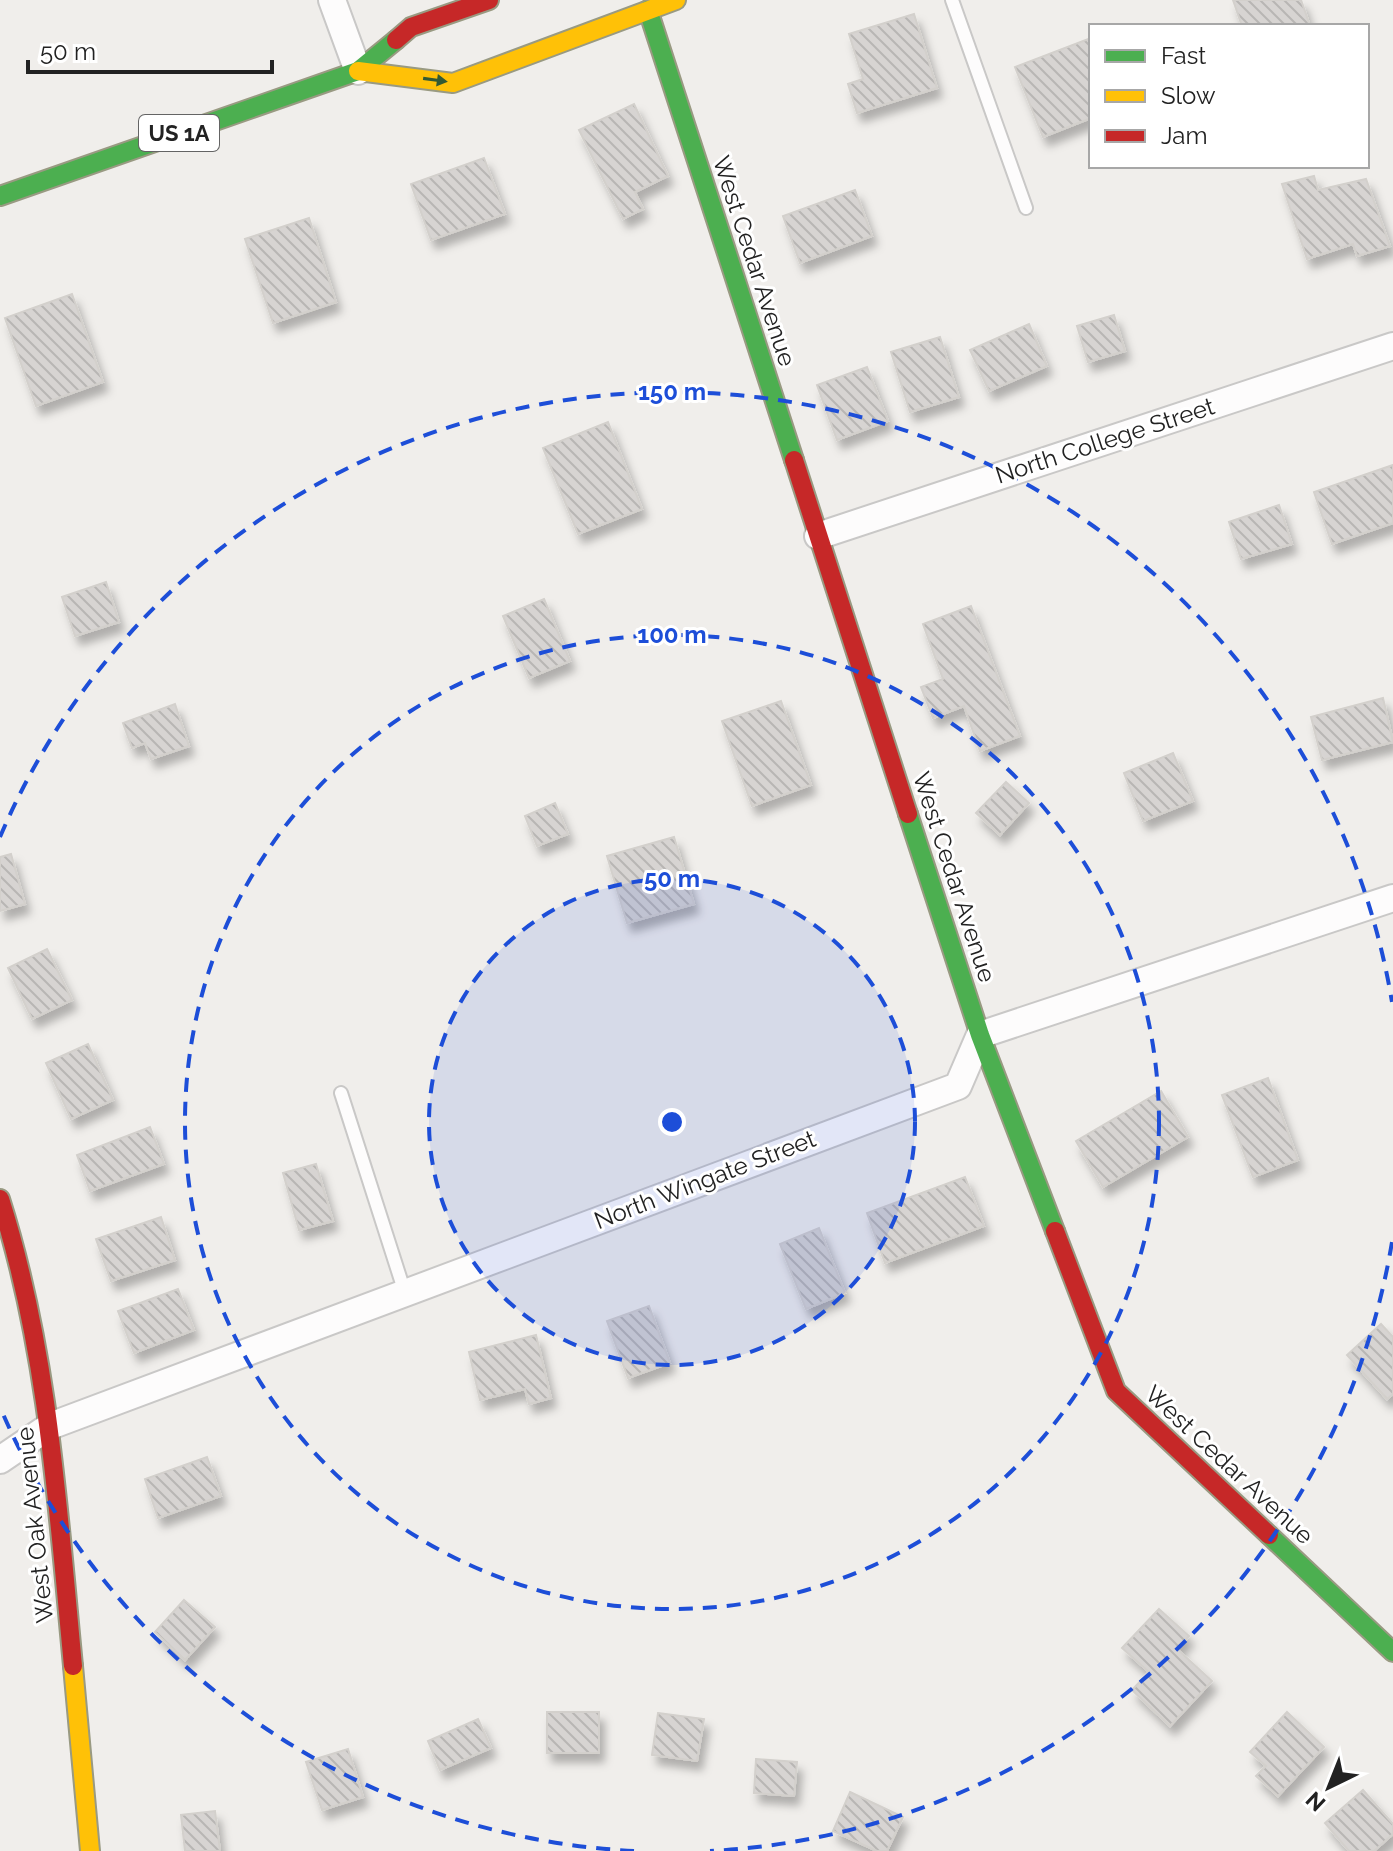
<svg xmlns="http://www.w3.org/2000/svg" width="1393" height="1851" font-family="Raleway,sans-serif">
  <defs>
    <pattern id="building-back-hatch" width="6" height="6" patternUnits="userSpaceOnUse" patternTransform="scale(2)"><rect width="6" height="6" fill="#d7d4d2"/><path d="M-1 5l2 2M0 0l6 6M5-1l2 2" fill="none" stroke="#b8b6b4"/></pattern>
    <filter id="shadow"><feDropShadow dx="5" dy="9" stdDeviation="4" flood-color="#0004"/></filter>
  </defs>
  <rect width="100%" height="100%" fill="#f0eeeb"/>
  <path fill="url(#building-back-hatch)" stroke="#d3d0cc" stroke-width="2" filter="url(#shadow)" d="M1233,0H1301L1310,26H1242Z
    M914,14L937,88L857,113L848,84L863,79L849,34Z
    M1091,38V118L1043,137L1015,67Z
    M634,104L668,176L635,192L643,209L623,219L579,130Z
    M484,158L505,214L431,240L411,184Z
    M1314,176L1318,190L1366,179L1390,246L1357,256L1353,244L1307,259L1282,184Z
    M855,190L872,236L800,263L783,216Z
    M309,218L336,302L273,323L245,239Z
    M72,294L103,382L36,406L5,318Z
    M1114,315L1125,351L1088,362L1077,326Z
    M1029,324L1047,366L989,391L970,350Z
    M940,337L959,397L910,412L891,352Z
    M867,367L888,421L837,440L817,385Z
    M608,422L642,509L578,534L543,448Z
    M1393,465V523L1332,544L1314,492Z
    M1279,505L1292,544L1241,559L1229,522Z
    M106,582L119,622L75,636L62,597Z
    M544,599L570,661L529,678L503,616Z
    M971,606L1020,736L980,751L964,706L933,718L921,687L943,679L923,624Z
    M1383,698L1393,742L1322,760L1311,717Z
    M781,701L811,785L752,806L722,721Z
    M175,704L189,746L151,759L145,743L132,748L123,723Z
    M1173,753L1193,801L1143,821L1124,773Z
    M1006,782L1029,803L1000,835L976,813Z
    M555,803L568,834L537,846L525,816Z
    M674,837L694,904L627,923L607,856Z
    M11,854L25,904L0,911V857Z
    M47,949L72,1000L32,1019L8,968Z
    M88,1044L113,1100L71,1119L46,1063Z
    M1268,1078L1298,1160L1253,1177L1222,1095Z
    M1161,1091L1188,1137L1103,1187L1076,1141Z
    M150,1127L164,1164L90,1191L77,1155Z
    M316,1164L333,1221L299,1230L283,1173Z
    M965,1177L984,1226L885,1263L867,1213Z
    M161,1217L175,1260L111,1281L96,1239Z
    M819,1228L845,1293L806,1309L780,1244Z
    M178,1289L194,1330L134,1353L118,1311Z
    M649,1306L670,1363L628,1378L607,1321Z
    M1381,1324L1393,1337V1394L1387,1399L1347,1355Z
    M536,1335L551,1398L529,1404L525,1389L480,1400L469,1352Z
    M207,1457L221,1496L158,1518L145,1479Z
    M184,1600L215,1627L185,1660L155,1632Z
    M1159,1609L1189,1636L1177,1649L1212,1681L1170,1726L1132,1690L1149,1672L1122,1648Z
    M547,1712H599V1753H547Z
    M1287,1712L1324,1747L1278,1796L1256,1776L1266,1766L1250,1752Z
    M658,1713L704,1719L697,1761L652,1755Z
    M478,1719L491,1748L440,1770L428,1741Z
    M348,1749L363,1797L322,1810L306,1762Z
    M756,1759L797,1762L794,1796L754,1793Z
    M1363,1790L1393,1824V1834L1374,1851H1349L1325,1823Z
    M850,1792L903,1817L887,1851H877L833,1831Z
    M215,1811L220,1851H185L181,1815Z"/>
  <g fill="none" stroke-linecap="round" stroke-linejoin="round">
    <g stroke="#c9c8c7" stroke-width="16">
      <path id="lane" d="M952,0L1026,208
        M341,1093L405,1293"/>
    </g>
    <g stroke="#c9c8c7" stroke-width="30">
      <path id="street" d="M332,0L358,71
        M818,536L1393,346
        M0,1460L50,1426L958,1086L980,1035L1393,898"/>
    </g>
    <g stroke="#999a82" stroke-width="22">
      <path id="fast" d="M648,10L794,460
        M0,196L358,71L396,40
        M908,814L980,1035L1055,1231
        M1269,1535L1393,1652"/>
    </g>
    <g stroke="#999a82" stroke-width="22">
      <path id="slow" d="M358,71L453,83L676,0
        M73,1666L90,1851"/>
    </g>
    <g stroke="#999a82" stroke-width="22">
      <path id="jam" d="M396,40L411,27L489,0
        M794,460L908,814
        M0,1199C48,1350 58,1509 73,1666
        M1055,1231L1116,1391L1269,1535"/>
    </g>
    <use href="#lane" stroke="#fdfcfc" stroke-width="12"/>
    <use href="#street" stroke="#fdfcfc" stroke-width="26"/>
    <use href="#fast" stroke="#4caf50" stroke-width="18"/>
    <use href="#slow" stroke="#ffc107" stroke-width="18"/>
    <use href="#jam" stroke="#c62828" stroke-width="18"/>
  </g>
  <defs><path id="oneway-solid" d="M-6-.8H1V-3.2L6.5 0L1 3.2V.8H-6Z" transform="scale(2)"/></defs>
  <use fill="#335a34" href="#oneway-solid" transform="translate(435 80) rotate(8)"/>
  <circle cx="672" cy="1122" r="243" fill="#1d4ed8" fill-opacity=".12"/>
  <g fill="none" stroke="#1d4ed8" stroke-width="4" stroke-dasharray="14 10">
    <circle cx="672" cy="1122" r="243"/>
    <circle cx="672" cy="1122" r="487"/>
    <path d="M1392 1242A730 730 0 0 1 710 1851M634 1851A730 730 0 0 1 0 1407M0 837A730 730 0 0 1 1392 1002"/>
  </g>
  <g text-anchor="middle" stroke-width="6" stroke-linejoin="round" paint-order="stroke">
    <rect fill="#fff" stroke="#646464" stroke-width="2" x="139" y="115" width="80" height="36" rx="6"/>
    <g font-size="22" font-weight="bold" fill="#222">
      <text x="179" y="141">US 1A</text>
    </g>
    <g font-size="24" fill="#222" stroke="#fff">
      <text transform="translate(754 261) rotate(72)" y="8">West Cedar Avenue</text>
      <text transform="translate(1105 441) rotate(-18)" y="8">North College Street</text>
      <text transform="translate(954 877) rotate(72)" y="8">West Cedar Avenue</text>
      <text transform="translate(705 1180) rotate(-21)" y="8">North Wingate Street</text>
      <text transform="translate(1229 1465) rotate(43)" y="8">West Cedar Avenue</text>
      <text transform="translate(35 1525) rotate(-96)" y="8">West Oak Avenue</text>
    </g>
  </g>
  <circle cx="672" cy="1122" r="12" fill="#1d4ed8" stroke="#fff" stroke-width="4"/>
  <g font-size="24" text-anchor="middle" font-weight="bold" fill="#1d4ed8" stroke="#fff" stroke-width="6" stroke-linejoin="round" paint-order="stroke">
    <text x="672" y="400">150 m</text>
    <text x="672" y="643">100 m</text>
    <text x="672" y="887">50 m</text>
  </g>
  <rect x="1089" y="24" width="280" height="144" fill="#ffffff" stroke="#a7a7a7" stroke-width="2"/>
  <rect x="1105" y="50" width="40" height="12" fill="#4caf50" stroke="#a7a7a7" stroke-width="2"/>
  <text x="1161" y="64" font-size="24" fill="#222222">Fast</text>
  <rect x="1105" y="90" width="40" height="12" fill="#ffc107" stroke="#a7a7a7" stroke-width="2"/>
  <text x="1161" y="104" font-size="24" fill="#222222">Slow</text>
  <rect x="1105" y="130" width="40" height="12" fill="#c62828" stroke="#a7a7a7" stroke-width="2"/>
  <text x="1161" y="144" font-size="24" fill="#222222">Jam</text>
  <g transform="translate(1329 1787) rotate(223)" stroke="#ffffff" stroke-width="6" paint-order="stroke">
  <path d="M0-6L14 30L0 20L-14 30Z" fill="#222222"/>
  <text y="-12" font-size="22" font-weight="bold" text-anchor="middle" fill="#222222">N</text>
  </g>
  <path d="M28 60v12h244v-12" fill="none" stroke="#222222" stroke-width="4"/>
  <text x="40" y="60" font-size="24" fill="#222222" stroke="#ffffff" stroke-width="6" paint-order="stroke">50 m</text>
</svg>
